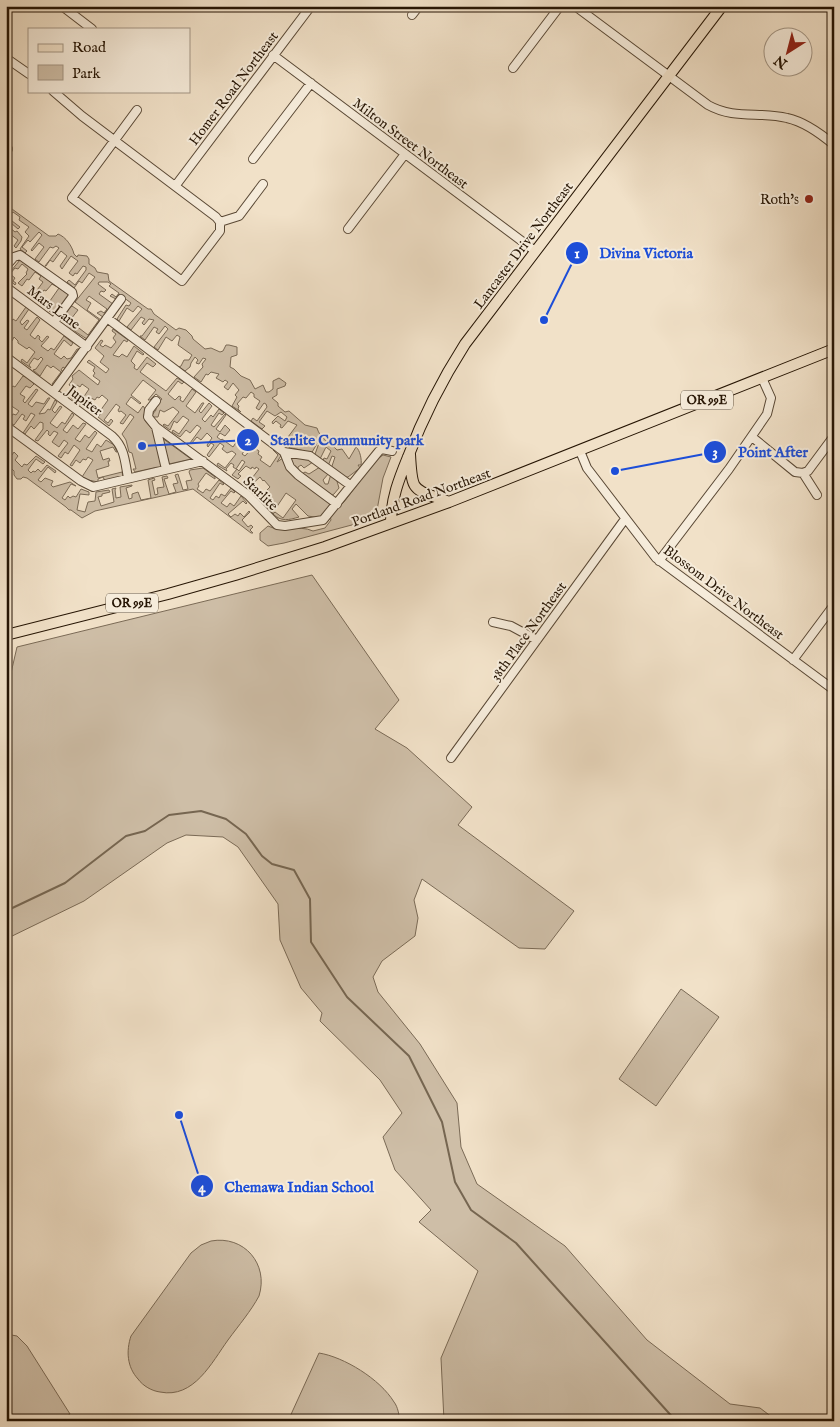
<svg xmlns="http://www.w3.org/2000/svg" width="840" height="1427" font-family="'IM FELL English',serif">
  <rect width="100%" height="100%" fill="#f1e1c8"/>
  <filter id="stains"><feTurbulence type="fractalNoise" baseFrequency=".004" numOctaves="4"/><feColorMatrix values="0 0 0 0 .2 0 0 0 0 .09 0 0 0 0 .02 0 0 0 .5 -.17"/></filter>
  <radialGradient id="worn" r=".72"><stop offset=".6" stop-color="#630" stop-opacity="0"/><stop offset="1" stop-color="#630" stop-opacity=".3"/></radialGradient>
  <path fill="#cebea7" stroke="#7a6a56" d="M12,209L49,236H56L58,234C66,237 72,246 74,254L77,257L78,255L87,256L89,259V264L95,268L97,272L108,274L109,281L148,309H151L154,314L176,330L179,328L186,330L192,336L193,339L205,349L211,348L220,352L223,351L226,345H229L237,347V355L231,357L230,367L234,369L241,376L250,380L255,389L263,385L266,392H269L273,389V381L279,378L286,383L285,386L277,389V395L272,398L278,403V406L285,412L289,411L305,425L317,428C320,439 331,443 337,450L342,449L349,459L356,447C360,450 362,460 361,465H358L360,468L348,477L342,478L331,469L335,457L332,456L328,466L322,463L324,458L327,459L331,451L326,447L319,461L314,457L319,443L318,442L311,454C301,448 289,450 279,442L281,439L285,441L297,425L288,421L282,428L280,427L281,425L276,421L273,424L272,422L278,416L285,421L287,417L281,412L275,416L267,411L259,422L265,426L262,429L251,421L253,418L257,421L267,407L266,404L264,403L259,410L256,408L260,401L254,397V394L251,392L246,398L243,397L237,404L239,406L238,409L241,412L232,406L237,397L235,395L239,390L233,383L228,390L224,387L228,382L225,380L223,382L216,378L219,374L211,372L208,375L206,374L201,382L194,377L203,367L202,364L206,359L203,358L199,364L196,363L198,360L195,357L191,363L190,367L185,371L179,367L181,366L184,360H189L192,355L178,345L180,337L177,335L172,341L166,337L158,350L154,347L168,329L165,326L159,334L156,332L158,329L154,327L145,340L140,336H142L154,320L149,319L144,325L142,323L145,319L141,317L131,330L127,327L142,309L138,306L133,312L127,308L119,321L117,319L126,305L129,306L131,303L119,294L116,299L110,296L112,294L116,297L119,293L109,286L111,284L108,282H99L98,284L106,290L104,292L101,291L99,294L113,304L103,317L97,313L101,311L104,313L107,309L89,296L86,300L91,303L87,310L101,320L87,339C79,334 67,327 62,319L70,307L72,306L78,310L71,319L76,323L75,325L88,335L99,320L75,302L95,277L89,273L82,283L79,281L74,288L67,282L69,280L75,285L86,270V267L83,266L77,274L75,273L73,276L69,273L78,261L71,256L62,269L60,266L67,256L61,251L53,262L50,260L46,266H45L59,248L56,246L53,248L50,247L39,262L35,259L44,247L39,243L32,251L31,250L42,235L39,232L30,242L28,240L22,247L27,251L25,253L20,249L29,236L25,232L29,227L19,220L20,217L13,212L8,218L20,227L18,229L11,223L9,227L15,232L17,231L22,237L21,241L16,248L14,246L18,240L6,231V217Z
    M20,260L69,295L70,298L56,316L45,308L59,288L52,284L46,291L44,290L36,300L32,297L43,282L39,279L41,276L35,272L29,280L27,279L22,286L18,283L27,274L26,273L28,269L22,264L18,269L15,268L10,274L15,278L13,281L16,283L15,285L6,277Z
    M26,307L29,309L20,322L22,325L27,320L29,321L24,328L27,330L37,317L40,320L30,335L35,339L38,335L40,337L39,339L42,342L47,336L49,337L41,346L48,351L51,348L54,350L64,336L73,343L71,346L64,340L54,354L61,359L64,356L67,359L71,358L77,349H81L66,369L63,367L61,370L64,372L55,385L52,384L61,372L53,366L51,368L47,365L40,376L33,370L36,369L43,359L41,357L38,360L34,358L29,365L31,368L21,361L22,359L27,363L35,352L29,347L27,349L18,343V341L14,337L12,341L6,336L11,329L6,324V318L11,322L13,319L16,321Z
    M113,329L128,340L127,342L124,340L113,355L119,357L122,354L127,357L134,346L144,354L143,355L137,351L131,361L135,365L134,368L137,370L147,357L156,364L153,367L147,363L140,372L166,391L177,378L184,382L182,384L178,381L168,394L175,400L179,396L181,397L180,400L183,402L192,389L196,392L186,406L195,413L202,403H204L199,411L201,413L209,403L212,406L202,419L205,422L211,415L213,417L219,409L224,413L222,415L219,413L211,425L214,427L225,414L226,415L216,429L220,432L225,425L230,430L225,436L220,433L217,437L221,440L222,439L233,447L237,441L239,443L249,431L251,433L239,447L242,449L244,447L243,448L245,450L242,454L245,456L253,447L259,451L258,454L262,457L260,460L270,467L278,455L273,450L274,449L282,454L277,462L283,458L289,459L290,457C299,455 306,455 313,462L304,468L301,465L298,467V472L300,475L305,472L309,474L320,467L329,473L323,480L325,484H328L331,474L336,478L339,488L334,494L326,499L331,504L320,518L308,516L296,504L292,509L299,517C289,520 281,522 273,514L275,512L283,518L296,500L286,493L272,514L259,498L270,487L264,480L263,481L260,477L248,488L246,486L259,469L256,467L255,469L252,467L251,469L246,466L238,474L241,476L238,479L232,475L237,469L239,471L245,462L242,460L236,469L233,467L234,465L231,463L226,469L227,471L217,465L218,463L225,468L236,454L232,451L227,453L222,449L224,446L220,443L209,457L207,455L214,445L211,443L208,447L207,445L212,438L207,433L201,440L197,437L191,444L190,443L201,428L197,425L190,433L186,430L180,437L172,432L173,430L179,434L189,420L183,416L177,423L174,421L170,430L163,425L164,424L168,426L179,412L173,407L164,412L160,410L158,417H153L152,415L156,410V406L162,399L156,394L150,400H148L156,390L143,380L131,395L141,403L140,404L131,397L126,404L138,413L143,406L146,410L144,415L145,421L154,431L162,466L135,472L133,469H136L132,453L129,452L126,440L122,434L134,417L130,414L123,424L120,423L126,415L121,411L119,412L118,410L120,407L116,404L104,420L108,423L111,419L113,421L109,426L98,417L102,412L100,411L108,400L102,395L99,398L97,397L95,400L91,398L84,407L71,398L72,396L81,401L89,389L82,384L80,387L77,385L75,388L69,385L73,379L72,376L79,370L98,385L100,381L93,376L95,373L93,371L95,367L87,362L89,360L106,373L109,369L100,362L104,356L95,348L101,340L103,341L100,345L103,347L105,345L111,348L116,342L113,338L116,334L112,331Z
    M23,376L31,379L34,384L30,388L26,386L20,394L25,397L23,401L25,403L36,389L38,390L28,404L32,407L36,402L44,404L48,398H50L39,414L45,413L48,409L50,410L55,400L57,402L52,410L55,413L60,406L62,407L50,423L57,428L62,422L65,424L72,413L74,415L63,430L67,433L73,425L78,429L83,423L86,424L75,439L80,442L85,435L89,438L95,431L97,433L86,449L92,452L97,444L101,447L106,440L114,445L117,452H116L113,447L100,451L103,460L109,458L110,461H108L109,466L96,470L98,478L122,472L123,476L105,481L103,477L98,479V482L88,480L82,477L93,460L88,457L86,460L83,459L80,463L76,460L72,466L70,465L80,450L74,445L68,454L65,452L61,458L58,456L68,443L64,440L59,447L52,442L58,433L54,431L50,436L48,434L49,432L47,430L38,441L35,440L43,429V423L40,422L34,429L31,426L25,434L23,433L35,415L31,413L26,421L23,419L25,416L22,414L14,425L8,421L13,414L16,415L19,411L10,405L6,411V407L12,399L6,396V386L10,389L13,386L15,387Z
    M162,438L191,459L169,464L167,455L163,453Z
    M14,452L18,456L15,460L22,467L24,464L27,465L36,456L45,462L43,464L36,459L28,470L31,473L33,471L35,472L38,469L41,472L47,465L56,471L55,473L48,467L38,480L41,482L45,478L53,481L51,485L53,487L70,482L76,486L71,484L62,498L65,500L68,496L70,498L73,496L76,497L81,489L89,492V495L80,494L77,510L85,512L88,502L95,501L96,492L109,490L110,492L102,494V496L98,497L101,506L114,502L112,489L116,488L115,490L116,498L121,497L120,487L132,485V486L126,488L129,499L132,498V494L138,492L141,500L151,498L148,480L154,478L155,480L152,481L155,495L158,494L157,488L164,487L162,477L167,476L168,478L164,479L169,494L176,492L173,484L178,483L175,475L178,474L183,490L188,489L186,481L192,480L189,472L190,470L203,468L215,477V479L206,473L198,484L199,486L197,489L203,493L206,489L210,491L219,480L224,484L223,485L220,483L210,498L213,500L216,496L219,498L221,494L225,496L231,488L235,492L234,493L231,491L221,503L227,507L230,503L234,506L241,496L247,503L246,504L243,501L228,514L231,517L235,514L238,516L240,513L244,517L249,511L250,512L242,520L248,527L251,525L253,527L250,530L253,533H251L193,489L95,511L82,518L71,510H69L66,507L27,478L23,477L21,479H17L14,475V471L6,463V459L10,454L12,455Z
    M383,455L391,457L383,478L377,510L363,522L284,543L268,546L260,540V533L268,526C284,534 298,524 313,531L325,528L331,520L330,516L344,502L376,460Z
    M312,575L399,700L375,729L407,748L472,807L458,825L574,911L545,949L519,948L422,879L414,900L418,918L415,936L382,961L373,977L378,992L420,1044L457,1103L461,1147L477,1184L565,1246L647,1340L730,1404L760,1408L777,1421H444L441,1358L478,1271L419,1222L431,1210L395,1170L383,1137L402,1113L380,1080L320,1021L322,1013L301,988L280,940L278,904L238,847L223,837L186,835L167,843L84,901L6,939V676L11,673L17,647Z
    M681,989L719,1017L656,1106L619,1079Z
    M211,1241C244,1235 269,1264 259,1296C251,1311 239,1325 228,1340C212,1362 194,1399 160,1392C152,1391 143,1386 138,1379C127,1367 126,1351 131,1336L191,1253L201,1245Z
    M6,1334L17,1336L27,1346L70,1414L60,1421H6Z
    M319,1353C344,1357 380,1379 394,1402C398,1407 399,1415 400,1421H288Z"/>
  <g fill="none" stroke-linecap="round" stroke-linejoin="round">
    <path stroke="#766651" stroke-width="2" d="M6,911L65,883L126,836L145,831L169,815L201,811L226,819L246,834L262,856L272,864L294,870L310,899L311,942L347,997L409,1056L442,1122L455,1182L471,1210L516,1243L676,1421"/>
    <g stroke="#594835" stroke-width="10">
      <path id="minor" d="M62,6L92,29
        M575,6L708,105C735,120 759,111 787,118C805,122 820,133 834,145
        M412,15L419,6
        M273,55L535,251
        M6,58L29,74
        M513,68L560,6
        M53,91L82,116L216,217L220,222
        M137,110L72,198L182,281L220,231V222
        M6,147L8,149
        M253,159L311,83
        M176,185L311,6
        M220,222L239,216L263,184
        M348,229L405,154
        M6,266L14,257L20,255L72,292L73,296L54,322
        M6,287L87,347
        M107,318L284,452
        M6,357L112,436C125,448 125,462 128,478
        M53,392L121,299
        M156,401L149,410L148,417L156,427L248,495L277,525L285,526L323,520L379,451L382,449L392,451
        M6,426L81,481L93,487L203,461
        M156,427L166,469
        M752,437L795,472L803,473L817,495
        M580,451L587,468L656,558L834,690
        M803,473L808,471L834,436
        M337,504L298,475L290,467L284,452L310,456L350,485
        M659,561L729,469L767,414L771,398L762,378
        M493,622L511,626L537,640
        M793,660L834,605
        M451,758L625,519"/>
    </g>
    <g stroke="#261504" stroke-width="12">
      <path id="major" d="M410,454C412,494 412,488 449,502
        M391,523C391,499 399,479 408,457C423,417 442,380 465,344L722,6
        M6,635L168,594L235,575L325,547L449,502L834,349"/>
    </g>
    <use href="#minor" stroke="#f6ecdb" stroke-width="8"/>
    <use href="#major" stroke="#f1e1c8" stroke-width="10"/>
  </g>
  <circle fill="#8f2418" stroke="#f6ecdb" stroke-width="2" cx="809" cy="199" r="5"/>
  <g text-anchor="middle" stroke-width="4" stroke-linejoin="round" paint-order="stroke">
    <g fill="#f6ecdb" stroke="#645644" stroke-width="1">
      <rect x="681" y="390.5" width="52" height="19" rx="4"/>
      <rect x="106" y="593.5" width="52" height="19" rx="4"/>
    </g>
    <g font-size="12" font-weight="bold" fill="#261504">
      <text x="707" y="404">OR 99E</text>
      <text x="132" y="607">OR 99E</text>
    </g>
    <g font-size="14" fill="#261504" stroke="#f6ecdb">
      <text transform="translate(233 88) rotate(-53)" y="5">Homer Road Northeast</text>
      <text transform="translate(411 143) rotate(37)" y="5">Milton Street Northeast</text>
      <text transform="translate(523 245) rotate(-53)" y="5">Lancaster Drive Northeast</text>
      <text transform="translate(54 307) rotate(37)" y="5">Mars Lane</text>
      <text transform="translate(85 400) rotate(37)" y="5">Jupiter</text>
      <text transform="translate(261 493) rotate(44)" y="5">Starlite</text>
      <text transform="translate(421 497) rotate(-20)" y="5">Portland Road Northeast</text>
      <text transform="translate(724 592) rotate(37)" y="5">Blossom Drive Northeast</text>
      <text transform="translate(528 631) rotate(-54)" y="5">38th Place Northeast</text>
    </g>
    <g font-size="14" fill="#261504" stroke="#f6ecdb" text-anchor="end">
      <text x="799" y="204">Roth's</text>
    </g>
  </g>
  <path fill="none" stroke="#1d4ed8" stroke-width="2" d="M544 320L577 253M142 446L248 440M615 471L715 452M179 1115L202 1186"/>
  <g fill="#1d4ed8" stroke="#f6ecdb" stroke-width="2">
    <circle cx="544" cy="320" r="5"/>
    <circle cx="142" cy="446" r="5"/>
    <circle cx="615" cy="471" r="5"/>
    <circle cx="179" cy="1115" r="5"/>
    <circle cx="577" cy="253" r="12"/>
    <circle cx="248" cy="440" r="12"/>
    <circle cx="715" cy="452" r="12"/>
    <circle cx="202" cy="1186" r="12"/>
  </g>
  <g font-size="15" text-anchor="middle" font-weight="bold" fill="#fff">
    <text x="577" y="258">1</text>
    <text x="248" y="445">2</text>
    <text x="715" y="457">3</text>
    <text x="202" y="1192">4</text>
  </g>
  <g font-size="15" text-anchor="middle" font-weight="bold" fill="#1d4ed8" stroke="#f6ecdb" stroke-width="4" stroke-linejoin="round" paint-order="stroke">
    <text x="646" y="258">Divina Victoria</text>
    <text x="347" y="445">Starlite Community park</text>
    <text x="773" y="457">Point After</text>
    <text x="299" y="1192">Chemawa Indian School</text>
  </g>
  <rect width="840" height="1427" fill="none" stroke="#f1e1c8" stroke-width="25"/>
  <rect x="8" y="8" width="825" height="1412" fill="none" stroke="#261504" stroke-width="2.5"/>
  <rect x="12" y="12" width="815" height="1402" fill="none" stroke="#261504"/>
  <rect x="28" y="28" width="162" height="65" fill="#f6ecdb" stroke="#a39685"/>
  <rect x="38" y="44" width="25" height="8" fill="#f1e1c8" stroke="#a39685"/>
  <text x="72" y="52" font-size="15" fill="#261504">Road</text>
  <rect x="38" y="65" width="25" height="15" fill="#cebea7" stroke="#a39685"/>
  <text x="72" y="78" font-size="15" fill="#261504">Park</text>
  <g transform="translate(788 52) rotate(216)"><circle r="24" fill="#f6ecdb" stroke="#a39685"/>
  <path d="M0-4L9 19L0 12L-9 19Z" fill="#8f2418"/>
  <text y="-8" font-size="14" font-weight="bold" text-anchor="middle" fill="#261504">N</text>
  </g>
  <rect width="100%" height="100%" filter="url(#stains)"/>
  <rect width="100%" height="100%" fill="url(#worn)"/>
</svg>
